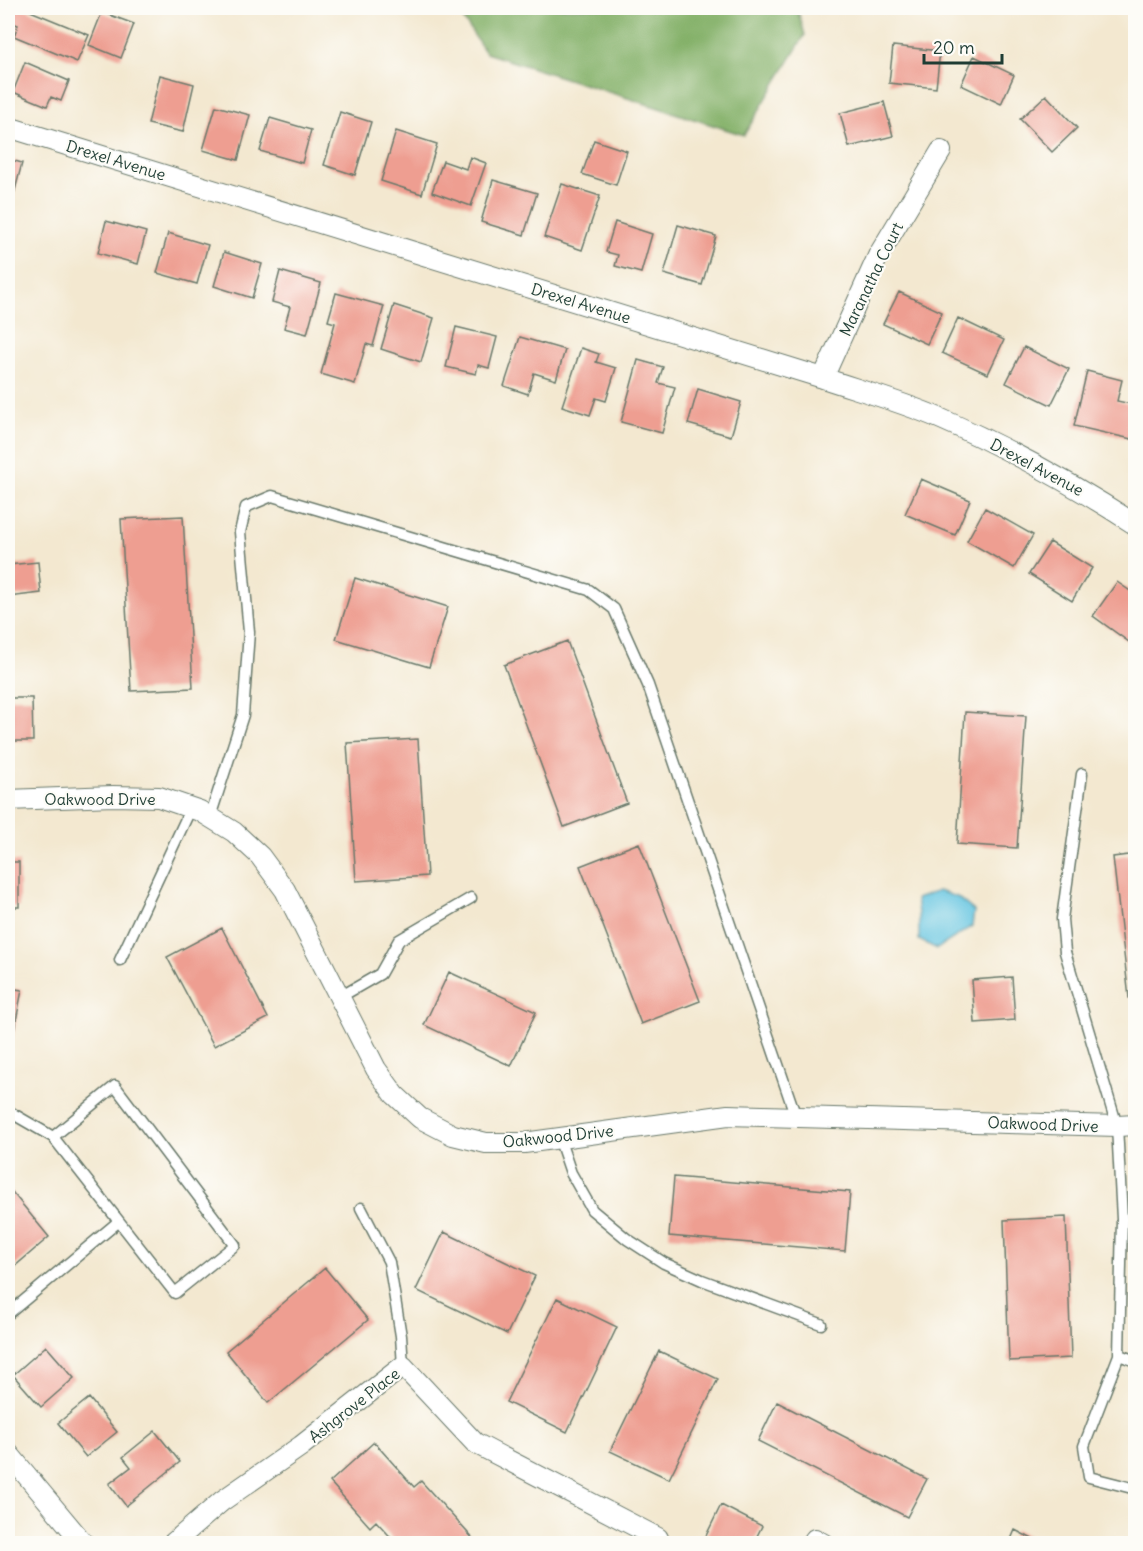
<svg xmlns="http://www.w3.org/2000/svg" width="1143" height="1551" font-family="Delius,sans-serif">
  <rect width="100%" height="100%" fill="#fdfcf7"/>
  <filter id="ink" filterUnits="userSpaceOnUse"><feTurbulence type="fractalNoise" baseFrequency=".0167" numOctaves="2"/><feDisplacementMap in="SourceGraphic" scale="12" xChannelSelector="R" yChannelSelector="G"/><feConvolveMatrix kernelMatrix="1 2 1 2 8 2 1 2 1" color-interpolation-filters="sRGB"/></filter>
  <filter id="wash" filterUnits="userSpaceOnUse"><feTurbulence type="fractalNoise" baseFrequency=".008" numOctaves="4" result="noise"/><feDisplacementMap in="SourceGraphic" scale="24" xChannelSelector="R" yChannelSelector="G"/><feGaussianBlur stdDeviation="1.35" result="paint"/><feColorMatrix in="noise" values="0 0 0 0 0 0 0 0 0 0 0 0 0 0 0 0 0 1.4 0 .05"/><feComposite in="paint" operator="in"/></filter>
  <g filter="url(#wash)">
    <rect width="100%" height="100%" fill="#f3e8d0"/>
    <path fill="#84b169" stroke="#52774e" stroke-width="1.5" d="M456,8H797L805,35L744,135L486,53Z"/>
    <path fill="#63c5e1" stroke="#41818a" stroke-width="1.5" d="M938,891L957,897L974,911L972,926L937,949L919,940V920L916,899Z"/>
    <g id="blocks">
      <path fill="#ee9e91" d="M16,8H23L89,35L77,62L14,36L18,25L10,22Z
        M102,12L134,24L121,58L89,45Z
        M893,46L940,51L936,88L889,83Z
        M974,56L1014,75L1001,104L961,85Z
        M25,62L69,81L61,101L51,97L47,106L13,92Z
        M160,75L194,84L183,132L148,124Z
        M1046,95L1077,128L1052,152L1020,119Z
        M884,102L893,136L849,147L840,113Z
        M216,106L250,115L238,160L203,150Z
        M340,112L371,122L355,175L324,165Z
        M270,118L311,130L302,163L260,151Z
        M396,131L437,144L422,194L381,181Z
        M594,140L627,151L616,185L582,174Z
        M470,157L486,163L471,206L432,192L443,161L466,169Z
        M8,159L22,163L11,206L8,205Z
        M493,180L537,193L524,235L481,222Z
        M562,184L600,196L582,250L544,237Z
        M106,221L146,232L138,264L98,253Z
        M615,222L652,234L641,273L615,266L618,255L606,252Z
        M678,225L716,236L702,285L664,274Z
        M168,233L208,245L197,284L157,273Z
        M224,252L262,264L252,298L214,286Z
        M280,271L321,283L307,334L284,328L290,307L272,302Z
        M899,292L942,312L927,344L883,324Z
        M336,293L384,306L373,346L366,344L355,384L321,374L335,323L328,321Z
        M394,305L434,318L421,362L381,349Z
        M958,318L1004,340L988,374L942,353Z
        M456,327L497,337L489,368L478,365L476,374L446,367Z
        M520,337L565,350L556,380L534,373L528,394L504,386Z
        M1024,347L1069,369L1051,405L1006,383Z
        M581,348L599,354L596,362L616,368L606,401L596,398L590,415L562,406Z
        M638,360L663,367L658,383L675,387L662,433L621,422Z
        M1087,371L1122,380L1117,401L1136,405V440L1074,426Z
        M698,389L741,402L731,436L688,424Z
        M921,479L970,500L955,535L905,514Z
        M985,508L1033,535L1014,568L967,541Z
        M183,516L193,688L131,691L121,519Z
        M1050,542L1092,568L1072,601L1029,574Z
        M38,562L41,593L8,597V565Z
        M355,578L448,607L429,667L336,639Z
        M1117,582L1136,595V647L1093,616Z
        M567,641L627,803L564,827L504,665Z
        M8,698H32L33,741H8Z
        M965,712L1026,716L1017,848L957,844Z
        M418,739L427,876L356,881L347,743Z
        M639,843L700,1001L641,1024L580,866Z
        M1136,854V997L1129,998L1113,857Z
        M8,862H19V907H8Z
        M222,928L268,1018L214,1046L167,957Z
        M449,972L536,1012L511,1066L424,1025Z
        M1012,977L1015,1020L975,1023L972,980Z
        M8,988L22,990L10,1052H8Z
        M674,1177L850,1192L845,1251L669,1236Z
        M8,1187L49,1237L8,1272Z
        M1066,1217L1071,1358L1009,1361L1004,1220Z
        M444,1232L535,1276L507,1334L416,1290Z
        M325,1268L368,1320L268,1403L226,1351Z
        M557,1298L617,1327L567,1432L506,1402Z
        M46,1346L74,1378L41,1407L13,1375Z
        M659,1351L718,1379L669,1479L610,1451Z
        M89,1398L117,1432L86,1457L58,1423Z
        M777,1402L927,1479L907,1517L758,1441Z
        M155,1431L180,1462L126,1506L109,1484L131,1467L123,1457Z
        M374,1442L414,1487L421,1481L476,1542L474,1544H397L376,1521L370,1527L330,1482Z
        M721,1505L762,1526L753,1544H702Z
        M1015,1530L1042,1544H1009Z"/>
    </g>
  </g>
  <g filter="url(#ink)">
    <use href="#blocks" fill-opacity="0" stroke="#69796b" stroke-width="1.5"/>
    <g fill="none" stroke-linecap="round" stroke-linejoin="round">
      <g stroke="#69796b" stroke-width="13">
        <path id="service" d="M1082,774L1062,919L1065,952L1117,1126L1122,1219L1119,1355L1084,1446L1089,1477L1136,1489
          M210,817L243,715L249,632L240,532L246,507L272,496L589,590L614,609L648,685L796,1117
          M120,960L191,808
          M340,997L380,974L399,940L471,898
          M115,1086L235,1245L175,1293L53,1137Z
          M8,1111L53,1137
          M559,1138L571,1173L592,1210L627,1239L664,1263L702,1280L821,1324
          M361,1208L389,1262L401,1336L403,1366
          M8,1314L118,1222
          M1119,1355L1136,1361"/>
      </g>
      <g stroke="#69796b" stroke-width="22">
        <path id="minor" d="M8,127L823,378C862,391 902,402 939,418C1008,448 1073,484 1136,525
          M823,378L878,256L941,151
          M8,800L113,796L159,797L200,811L234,832L260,856L285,890L376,1069L395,1095L420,1118L453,1135L486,1143H524L728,1115L1117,1126L1136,1125
          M8,1453L84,1544
          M172,1544L222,1501L301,1446L403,1366L475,1443L658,1538
          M812,1544L815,1539L824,1544"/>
      </g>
      <use href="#service" stroke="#fff" stroke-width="10"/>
      <use href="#minor" stroke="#fff" stroke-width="20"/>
    </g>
  </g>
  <g text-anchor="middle" stroke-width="4.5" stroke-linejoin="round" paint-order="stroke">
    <g font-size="16" fill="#1f3d34" stroke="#fdfcf7">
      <text transform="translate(116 160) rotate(17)" y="6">Drexel Avenue</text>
      <text transform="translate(871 279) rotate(-64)" y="6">Maranatha Court</text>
      <text transform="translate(581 303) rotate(17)" y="6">Drexel Avenue</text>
      <text transform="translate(1037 467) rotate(28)" y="6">Drexel Avenue</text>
      <text x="100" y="805">Oakwood Drive</text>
      <text transform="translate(1043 1124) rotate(2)" y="6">Oakwood Drive</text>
      <text transform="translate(558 1136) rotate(-6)" y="6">Oakwood Drive</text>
      <text transform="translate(354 1405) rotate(-38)" y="6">Ashgrove Place</text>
    </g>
  </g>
  <rect width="1143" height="1551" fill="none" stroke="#fdfcf7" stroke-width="30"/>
  <path d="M924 54v9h78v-9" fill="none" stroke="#1f3d34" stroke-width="3"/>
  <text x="933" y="54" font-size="18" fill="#1f3d34" stroke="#fdfcf7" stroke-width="4.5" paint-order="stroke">20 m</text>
</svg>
